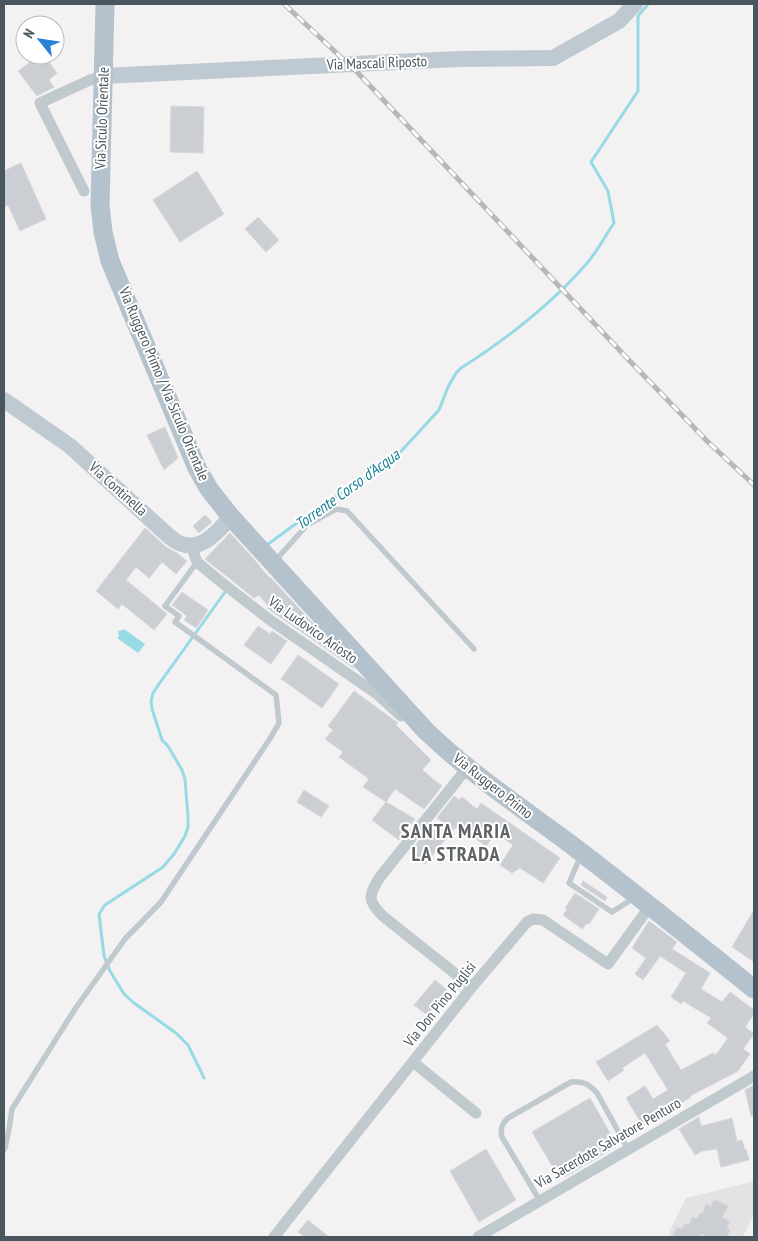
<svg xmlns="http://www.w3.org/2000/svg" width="758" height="1241" font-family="'PT Sans Narrow',sans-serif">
  <rect width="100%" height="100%" fill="#f3f1f1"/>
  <path fill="#e4e2e3" d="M754,1181V1214L743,1237H671L669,1232L686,1198Z"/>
  <path fill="#95dae5" d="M124,629L145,644L138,653L117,638L119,636L118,631L123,630Z"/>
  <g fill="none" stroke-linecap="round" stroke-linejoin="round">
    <path stroke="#95dae5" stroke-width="3" d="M267,545L309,514L393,460L439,410L448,387L456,373L461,368C508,338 552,304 588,262C598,250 605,236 614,223L608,191L591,162L638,91V16L648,4
      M204,1078L188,1045L176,1033L134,1003L124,994L110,971L104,956L99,914L105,905L163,867L174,854L185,836L188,827V817L185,779L182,770L168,746L162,740L152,709L151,701L153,693L159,684L225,592"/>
  </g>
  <path fill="#cbcfd3" stroke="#d6d8dc" d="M46,58L57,73L49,80L54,87L37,96L18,71L33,60L36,65Z
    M171,106L204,107L203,153L170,152Z
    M21,163L46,219L20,231L8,205L4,207V171Z
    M197,171L224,214L180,242L153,200Z
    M258,217L279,240L266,252L245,229Z
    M165,427L178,458L164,470L147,435Z
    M205,515L212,522L199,533L193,526Z
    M145,528L166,547L177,553L187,561L176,574L162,562L149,578L136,567L126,580L167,614L154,630L122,604L118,609L96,591Z
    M230,533L260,566H259L270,578H271L355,669L267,608L269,607L259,595L254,598L205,559Z
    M182,592L208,610L196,628L184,620L187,616L172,605Z
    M258,626L270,634L272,631L287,641L271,664L244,645Z
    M298,655L339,684L322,708L281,679Z
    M354,691L398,723L396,725L431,760L422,770L442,786L424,809L395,789L386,802L415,819L399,840L372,820L386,802L363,787L369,779L339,757L343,752L325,739L333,730L328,726Z
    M304,790L329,806L321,817L297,802Z
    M454,796L459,800L462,797L477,809L481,803L560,858L543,883L520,868L512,873L500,865L513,845L496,833L486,846L459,827L454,829L425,864L414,855L418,850L414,847L429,827L441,834L447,825L437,818Z
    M583,881L607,897L605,901L581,885Z
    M575,893L599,909L589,924L587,923L582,929L563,915L567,909L565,908Z
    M754,910V962L732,947Z
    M649,921L677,942L672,949L710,973L701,989L722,1002L730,992L754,1010V1014L745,1027L754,1034L743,1049L750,1054L738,1071L690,1096L691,1097L643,1126L626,1098L645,1086L653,1099L668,1090L645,1053L622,1068L624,1070L608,1081L596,1062L657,1025L670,1041L665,1044L681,1070L713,1053L716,1055L728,1038L707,1023L711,1018L683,1001L681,1004L671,997L686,973L660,956L643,980L635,974L646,958L632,948Z
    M435,980L447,990L427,1015L414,1005Z
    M754,1085V1115L751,1116L745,1090Z
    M590,1098L614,1140L610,1143V1150L565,1177L559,1173L557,1174L532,1132Z
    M699,1117L701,1126L732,1118L737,1141L742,1140L745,1150L746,1149L749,1160L721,1167L717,1149L702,1151L695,1155L679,1129Z
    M486,1149L516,1200L479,1222L450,1171Z
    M714,1199L728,1206L722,1218L730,1221L727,1228L730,1230L727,1237H708L701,1234L699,1237H700H672L677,1227L682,1229L685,1223L689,1225L692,1217L697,1219L700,1213L702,1214L706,1204L711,1206Z
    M308,1220L329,1237H305L298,1232Z"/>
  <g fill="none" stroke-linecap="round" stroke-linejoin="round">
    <path stroke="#c0c9ce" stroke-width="5.5" d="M275,561L307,525L336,509L347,511L474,649
      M581,855L569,883L612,912L634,898
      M4,1150L5,1148L9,1129L12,1109L75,1009L125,939L161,902L271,737L279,723L276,695L175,622L179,616L165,606L197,562
      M540,1201L502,1137C500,1128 502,1124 508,1118L571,1082C583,1081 589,1084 597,1093L628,1149"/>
    <path stroke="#c0c9ce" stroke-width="11" d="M84,191L40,103L90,80L103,76
      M194,546V554L197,562L221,582L270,620L377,694L401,716
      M467,768L380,877C368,896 367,901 384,917L472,987
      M413,1062L476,1113
      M274,1237L472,987L527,922L533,919L543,920L608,964L650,906
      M478,1237L754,1076"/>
    <path stroke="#bfc9d1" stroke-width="16" d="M103,76L459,59L553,58L619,21L635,4
      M4,400L70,446L161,529C167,534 172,540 179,543C201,553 218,531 231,517"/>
    <path stroke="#b3c2cd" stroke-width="19" d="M105,4L100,205L103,232L110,261L197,468L209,489L231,517L426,731C470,773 520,807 569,843C632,891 693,940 754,989"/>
    <g stroke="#b4b7bb" stroke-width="5">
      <path id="rail" d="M284,4L358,73L626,357L707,441L754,485"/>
    </g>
    <use href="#rail" stroke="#fff" stroke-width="3" stroke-dasharray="9" stroke-linecap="butt"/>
  </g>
  <g text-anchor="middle" stroke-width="4" stroke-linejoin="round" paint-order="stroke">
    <g font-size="15" fill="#4a565d" stroke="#fff">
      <text transform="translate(377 63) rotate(-2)" y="5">Via Mascali Riposto</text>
      <text transform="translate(102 118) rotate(-88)" y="5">Via Siculo Orientale</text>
      <text transform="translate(164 384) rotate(67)" y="5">Via Ruggero Primo / Via Siculo Orientale</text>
      <text transform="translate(118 489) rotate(42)" y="5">Via Continella</text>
      <text transform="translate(313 630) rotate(35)" y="5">Via Ludovico Ariosto</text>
      <text transform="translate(493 786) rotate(38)" y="5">Via Ruggero Primo</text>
      <text transform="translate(440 1004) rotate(-51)" y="5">Via Don Pino Puglisi</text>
      <text transform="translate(608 1143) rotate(-30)" y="5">Via Sacerdote Salvatore Penturo</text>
    </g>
    <g font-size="16" font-style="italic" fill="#188294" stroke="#fff">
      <text transform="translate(347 489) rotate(-36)" y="6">Torrente Corso d'Acqua</text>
    </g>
    <g font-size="20" font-weight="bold" letter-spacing="1" fill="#5e6265" stroke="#fff">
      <text x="456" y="838">SANTA MARIA<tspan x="456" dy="23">LA STRADA</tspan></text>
    </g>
  </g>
  <rect width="758" height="1241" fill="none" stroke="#4a565d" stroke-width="10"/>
  <g transform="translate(40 40) rotate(300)"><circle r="24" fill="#ffffff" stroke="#b7bbbe"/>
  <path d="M0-4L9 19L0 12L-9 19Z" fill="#2981d6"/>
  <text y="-8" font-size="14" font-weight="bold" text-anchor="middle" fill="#4a565d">N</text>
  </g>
</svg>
